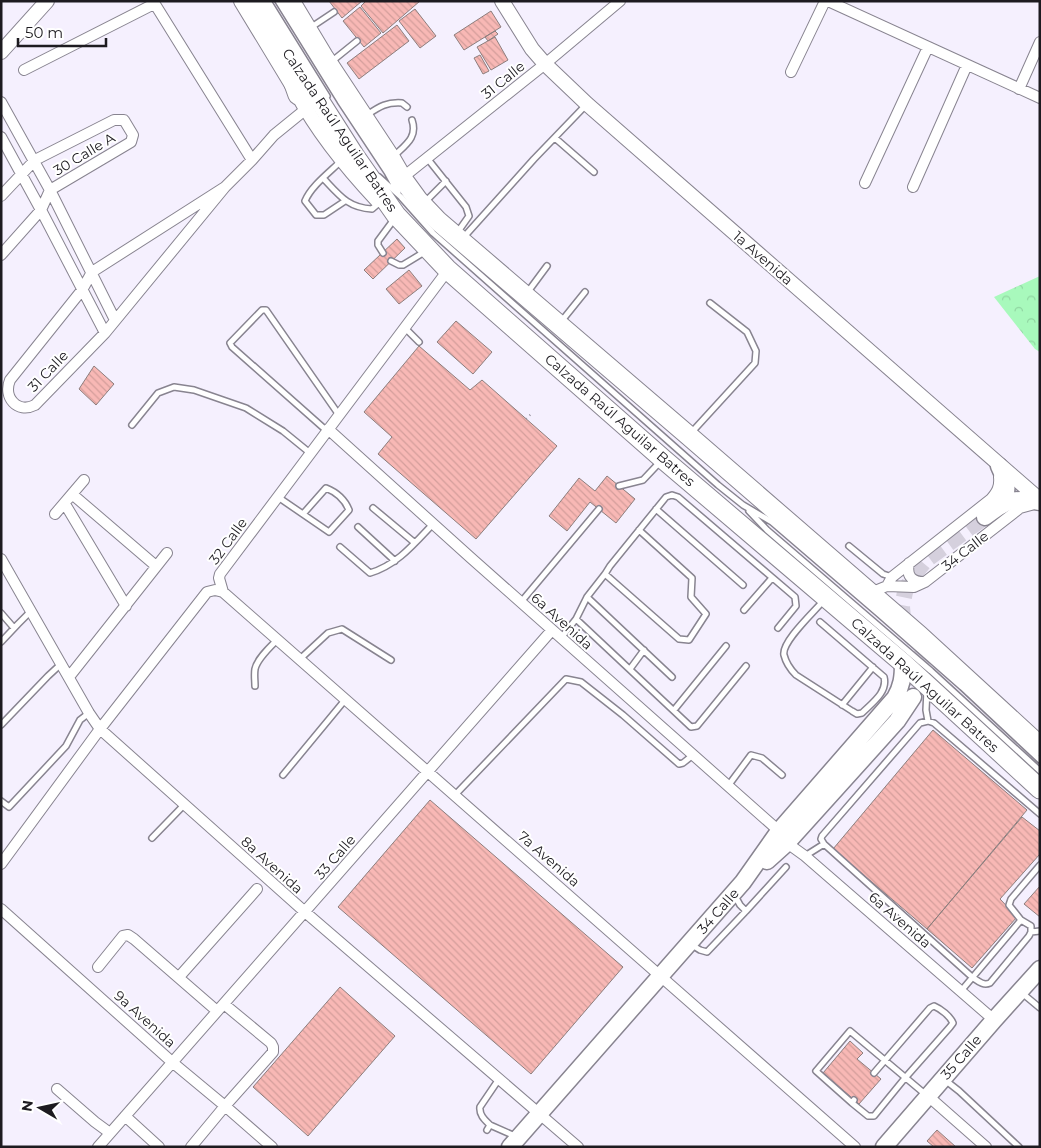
<svg xmlns="http://www.w3.org/2000/svg" width="1041" height="1148" font-family="Montserrat,sans-serif">
  <defs>
    <pattern id="forest-crowns" width="20" height="18" patternUnits="userSpaceOnUse" patternTransform="scale(1.25)"><rect width="20" height="18" fill="#a8f9bc"/><path d="M2 6a3 3 0 1 1 6 0M12 15a3 3 0 1 1 6 0" fill="none" stroke="#90d5a1"/></pattern>
    <pattern id="building-back-hatch" width="6" height="6" patternUnits="userSpaceOnUse" patternTransform="scale(1.25)"><rect width="6" height="6" fill="#f8b8b5"/><path d="M-1 5l2 2M0 0l6 6M5-1l2 2" fill="none" stroke="#d49e9b"/></pattern>
  </defs>
  <rect width="100%" height="100%" fill="#f5f0fe"/>
  <path fill="url(#forest-crowns)" d="M1040,276V352L1035,349L994,297Z"/>
  <path fill="url(#building-back-hatch)" stroke="#8d7e7d" d="M329,1H362L342,18Z
    M366,1H420L383,33L361,6Z
    M360,7L381,33L364,47L343,21Z
    M415,9L436,36L420,48L399,21Z
    M491,11L501,27L464,50L454,35Z
    M397,25L409,41L359,79L347,63Z
    M495,31L498,34L488,41L485,37Z
    M495,37L508,60L491,70L477,47Z
    M480,55L489,71L483,74L474,58Z
    M397,239L405,248L373,279L364,270Z
    M409,270L422,286L399,304L386,289Z
    M456,321L492,352L473,374L437,342Z
    M419,346L470,390L482,380L557,446L476,539L378,454L392,437L364,412Z
    M94,366L114,384L96,405L79,389Z
    M607,476L635,499L616,523L590,502L567,531L549,516L579,478L595,491Z
    M933,730L1027,810L927,929L833,849Z
    M430,800L623,967L531,1074L338,907Z
    M1022,817L1040,831V854L1000,899L1017,917L972,968L927,929Z
    M1040,886V917L1024,904Z
    M340,987L395,1036L308,1136L253,1087Z
    M850,1041L863,1053L857,1059L881,1079L859,1104L823,1073Z
    M937,1130L956,1147H934L927,1141Z"/>
  <g fill="none" stroke-linecap="round" stroke-linejoin="round">
    <path stroke="#d5d0dd" stroke-width="16" stroke-dasharray="16 8" stroke-linecap="butt" d="M916,688L922,673L921,658L915,642L903,618L902,607L905,592L912,577L926,560L985,517"/>
    <g stroke="#888490" stroke-width="8">
      <path id="lane" d="M268,1L327,96
        M278,1L340,101L387,172L398,192
        M310,28L334,12
        M331,62L357,41
        M367,115C380,106 387,102 402,103L407,107
        M555,138L594,172
        M393,157C405,145 418,138 412,120
        M427,158L466,207L469,216L457,233
        M342,160C330,172 311,186 305,201L316,215H324L345,201
        M379,177L401,197L433,233L718,485L743,505L772,522L879,614L962,687L1040,760
        M323,178C339,195 348,208 372,209L379,203
        M425,202L446,181
        M463,238L534,159L586,105
        M383,253L378,245V241L395,218
        M391,261L399,265H403L426,251
        M527,293L547,266
        M560,323L585,292
        M405,328L419,342
        M132,425L158,393L174,387L194,390L246,408L283,431L310,453
        M327,431L232,347L230,343L262,310H266L339,415
        M691,433L755,363L756,351L747,332L710,303
        M619,486L643,480L660,462
        M278,497L329,532L349,510C345,500 336,492 326,488L303,514
        M373,508L415,543
        M656,509L743,585
        M749,511L767,530L931,671L1040,771
        M358,527L395,561
        M849,546L883,574L892,577
        M340,547L370,573C397,565 414,544 433,524
        M605,574L679,639L689,640L706,614L691,597L692,578L639,530
        M587,597L672,677
        M521,602L599,509
        M744,610L772,578
        M1,613L14,628
        M576,619L691,727L697,726L746,666
        M820,622L884,677C888,692 872,703 862,713L857,714L852,711L796,675C791,670 786,663 784,655C781,642 815,611 824,600
        M561,638L576,619L587,597L605,574L610,566L666,497L672,495L678,497L795,597L796,606L778,628
        M1,642L18,624L31,611
        M300,659L328,633L342,629L391,660
        M630,669L644,650
        M255,686C255,680 254,675 255,669C257,659 270,647 277,640
        M927,690L926,710L928,721
        M842,705L873,667
        M674,710L726,646
        M1,725L48,676L61,664
        M283,775L345,700
        M728,786L751,755L762,758L782,775
        M455,795L566,679L581,682L623,715L679,764L683,763L693,755
        M1,801L9,807L66,746L80,720L89,713
        M152,838L184,805
        M805,856L824,844
        M746,911L786,867
        M1021,920L1031,926V932L1029,936L990,983C983,986 978,981 972,977L824,844L821,839L822,836L920,723L928,721L934,723L1040,814
        M1031,932L1040,931
        M692,945L700,950L707,952L746,911L740,905L735,896
        M961,991L1021,920L1009,905L1011,899L1040,865
        M1022,993L1040,1008
        M945,1080L959,1091L1019,1147
        M854,1100L852,1103L868,1116H874L905,1078L950,1027L953,1023C950,1016 941,1009 934,1006L930,1008L874,1073
        M852,1103L816,1071L850,1031L925,1094
        M490,1125C485,1120 479,1115 480,1107L499,1079
        M487,1130L490,1125L515,1136"/>
    </g>
    <g stroke="#888490" stroke-width="12">
      <path id="street" d="M153,1L252,160
        M828,1L1040,98
        M24,70L154,4
        M791,72L825,1
        M1019,89L1040,42
        M1,102L50,190L115,320
        M1,137L41,210L105,333
        M402,178L545,64L620,1
        M865,183L928,47
        M225,187L92,272L82,290L10,380C3,397 17,414 35,405L105,333L225,187L252,160L274,135L306,109
        M913,187L967,65
        M1,196L35,160L114,120H124L133,135L131,142L126,145L50,190L41,210L1,255
        M328,429L471,558L779,831
        M72,494L156,566
        M65,504L126,606
        M55,514L84,480
        M1,559L89,713L100,729L305,912L578,1147
        M909,563C906,576 912,582 924,582
        M887,586L892,577L991,499C997,492 1000,487 999,477
        M223,592L219,578L220,574L448,270
        M870,593L887,586L914,587L925,582L1020,508L1031,505
        M69,677L167,553
        M787,843L805,856L994,1020
        M1,864L100,729L207,592L215,590L223,592L855,1147
        M1,909L172,1062L225,1106L272,1147
        M98,967L123,936L128,935L134,939L217,1011
        M179,977L257,889
        M57,1089L95,1122L110,1133
        M928,1096L986,1147
        M125,1116L159,1147
        M98,1147L552,630
        M191,1147L225,1106L273,1052V1047L271,1043L224,1004"/>
    </g>
    <g stroke="#888490" stroke-width="16">
      <path id="secondary" d="M241,1L298,95C319,134 347,168 377,200
        M502,1L532,49L545,64L587,104L1040,500
        M1,52L47,1"/>
    </g>
    <g stroke="#888490" stroke-width="19">
      <path id="primary" d="M999,466C1006,482 1011,490 1000,505
        M985,517C1007,500 1012,497 1040,502
        M767,861L787,843L897,721L913,697
        M510,1147L743,882L779,831L895,698C902,686 903,677 903,663
        M884,1147L994,1020L1040,969"/>
    </g>
    <g stroke="#888490" stroke-width="21">
      <path id="highway" d="M256,1L354,155L396,215L448,270L663,459L903,663L1040,789
        M290,1L323,56L391,159L402,178L418,200L438,221L689,436L920,636L1040,746
        M288,67L298,95"/>
    </g>
    <path stroke="#97939d" stroke-width="2" stroke-dasharray="1 4" stroke-linecap="butt" d="M526,419L531,414"/>
    <use href="#lane" stroke="#fff" stroke-width="5"/>
    <use href="#street" stroke="#fff" stroke-width="10"/>
    <use href="#secondary" stroke="#fff" stroke-width="14"/>
    <use href="#primary" stroke="#fff" stroke-width="16"/>
    <use href="#highway" stroke="#fff" stroke-width="19"/>
  </g>
  <g text-anchor="middle" stroke-width="4" stroke-linejoin="round" paint-order="stroke">
    <g font-size="14" fill="#1d1b20" stroke="#fff">
      <text transform="translate(503 80) rotate(-39)" y="5">31 Calle</text>
      <text transform="translate(340 130) rotate(56)" y="5">Calzada Raúl Aguilar Batres</text>
      <text transform="translate(84 154) rotate(-31)" y="5">30 Calle A</text>
      <text transform="translate(763 258) rotate(41)" y="5">1a Avenida</text>
      <text transform="translate(48 371) rotate(-46)" y="5">31 Calle</text>
      <text transform="translate(620 420) rotate(41)" y="5">Calzada Raúl Aguilar Batres</text>
      <text transform="translate(228 541) rotate(-54)" y="5">32 Calle</text>
      <text transform="translate(965 551) rotate(-38)" y="5">34 Calle</text>
      <text transform="translate(562 621) rotate(42)" y="5">6a Avenida</text>
      <text transform="translate(925 685) rotate(42)" y="5">Calzada Raúl Aguilar Batres</text>
      <text transform="translate(335 857) rotate(-49)" y="5">33 Calle</text>
      <text transform="translate(549 859) rotate(41)" y="5">7a Avenida</text>
      <text transform="translate(272 865) rotate(42)" y="5">8a Avenida</text>
      <text transform="translate(718 911) rotate(-49)" y="5">34 Calle</text>
      <text transform="translate(900 920) rotate(41)" y="5">6a Avenida</text>
      <text transform="translate(145 1019) rotate(42)" y="5">9a Avenida</text>
      <text transform="translate(961 1057) rotate(-49)" y="5">35 Calle</text>
    </g>
  </g>
  <rect width="1041" height="1148" fill="none" stroke="#1d1b20" stroke-width="5"/>
  <g transform="translate(40 1108) rotate(279)" stroke="#ffffff" stroke-width="4" paint-order="stroke">
  <path d="M0-4L9 19L0 12L-9 19Z" fill="#1d1b20"/>
  <text y="-8" font-size="14" font-weight="bold" text-anchor="middle" fill="#1d1b20">N</text>
  </g>
  <path d="M18 38v8h88v-8" fill="none" stroke="#1d1b20" stroke-width="2.5"/>
  <text x="25" y="38" font-size="15" fill="#1d1b20" stroke="#ffffff" stroke-width="4" paint-order="stroke">50 m</text>
</svg>
